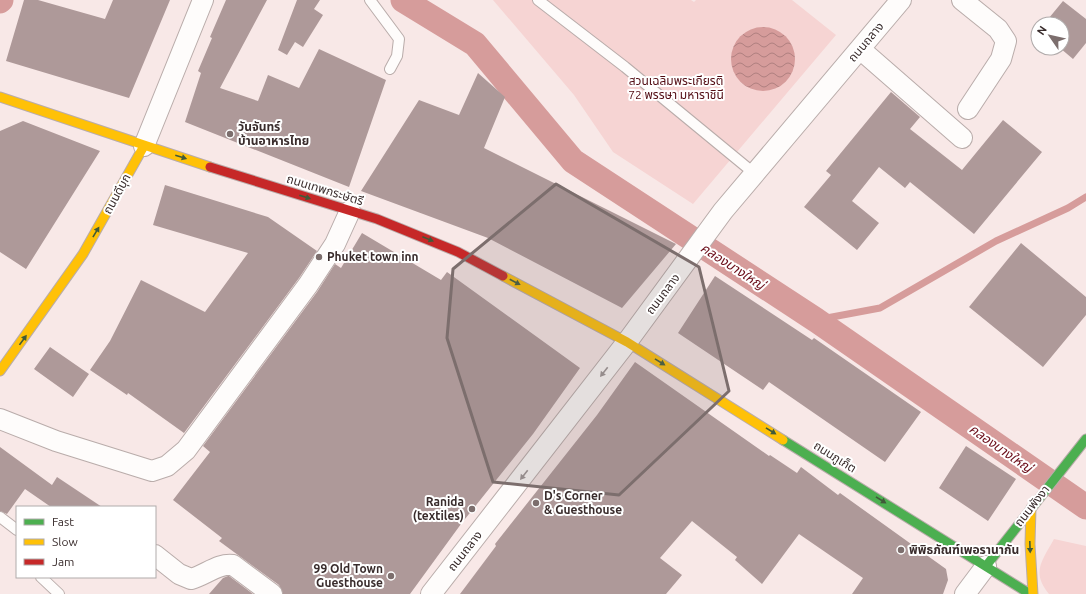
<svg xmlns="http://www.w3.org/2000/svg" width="1086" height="594" font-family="Ubuntu,'Noto Sans Thai',sans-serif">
  <defs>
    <pattern id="water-waves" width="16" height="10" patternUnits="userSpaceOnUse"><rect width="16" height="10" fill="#d69c9b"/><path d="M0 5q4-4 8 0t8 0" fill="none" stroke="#af7f7f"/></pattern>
  </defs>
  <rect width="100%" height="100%" fill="#f8e8e7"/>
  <path fill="#f6d4d3" d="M493,0H691L694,2L696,0H792L836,35L693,204L613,152L574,95Z
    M1054,539L1086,546V594H1049C1031,572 1042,561 1054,539Z"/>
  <path fill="url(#water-waves)" d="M731 59a32 32 0 1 1 64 0a32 32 0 1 1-64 0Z"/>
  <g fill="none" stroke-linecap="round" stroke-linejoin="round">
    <path stroke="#d69c9b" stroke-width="7" d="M816,320L880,308L996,241L1068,208L1086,197"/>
    <path stroke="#d69c9b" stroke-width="25" d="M403,0L475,44L573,161L816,320L1086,507
      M0,1L1,0"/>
  </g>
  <path fill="#ae9999" d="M24,0H38L105,19L113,0H170L129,98L6,61Z
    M226,0H267L220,88L258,101L268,75L299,88L319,49L386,80L349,187L185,122L201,73L198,71L212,38L210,37Z
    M297,0H320L314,9L323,15L303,47L295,42L287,55L278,50Z
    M1063,1L1086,19V43L1073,59L1060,48H1062V24H1044Z
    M478,73L505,97L484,148L676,244L622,308L488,238L361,191L419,100L459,115Z
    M891,92L920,117L910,129L962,170L1003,120L1042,152L974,234L910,182L905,188L879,167L852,201L879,223L857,250L804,207L831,175L826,171Z
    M23,121L100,151L26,269L0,252V131Z
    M165,185L268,217L317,251L299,278L184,433L128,393L127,395L90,370L110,341L141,280L205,312L248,253L153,225Z
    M362,233L441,280L447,272L580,368L533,434L461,524L410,594H283L279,585L219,541L222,538L173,500L210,452L203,446L317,292L335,264L341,268Z
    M1021,243L1086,297V315L1043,367L969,307Z
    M715,276L812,340L814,338L921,412L885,462L769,382L763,390L678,333Z
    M50,347L89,374L73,397L34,369Z
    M635,362L769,456L770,455L797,473L801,467L838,495L840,493L946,569L948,580L943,594H852L863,578L799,534L762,584L735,560L737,557L692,521L660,558L682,575L666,594H460L496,546L495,544L597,415Z
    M966,446L1016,479L988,521L939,488Z
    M0,447L52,485L57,477L102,507H51L25,489L7,514L0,511Z
    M228,576H229L253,594H209L223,578Z"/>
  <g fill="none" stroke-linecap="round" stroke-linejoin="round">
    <g stroke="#b9acaa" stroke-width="12">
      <path id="lane" d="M370,0L399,39L397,56L390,69
        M538,0L625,67L755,174
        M0,517L17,530
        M41,577L59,594"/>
    </g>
    <g stroke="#b9acaa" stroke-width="22">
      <path id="street" d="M962,0L998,29L1006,41L1001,59L968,109
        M860,49L962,138
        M144,146L203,0
        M0,419L56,441L152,471L167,466L186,450L308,285L335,244L350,211
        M155,555L179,574L191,579C206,575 218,563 233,565L272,594
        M431,594L627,342L723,211L901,0
        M965,594L986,566"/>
    </g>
    <g stroke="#b9acaa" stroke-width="11">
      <path id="fast" d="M783,440L1030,594
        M986,566L1086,439"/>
    </g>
    <g stroke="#b9acaa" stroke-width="11">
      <path id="slow" d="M0,97L210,167
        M503,276L627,342L783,440
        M0,371L83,254L144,146
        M1031,508L1030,544L1033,594"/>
    </g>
    <g stroke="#b9acaa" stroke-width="11">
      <path id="jam" d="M210,167L377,219L458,252L503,276"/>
    </g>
    <use href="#lane" stroke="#fefcfb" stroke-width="10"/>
    <use href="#street" stroke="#fefcfb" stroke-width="20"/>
    <use href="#fast" stroke="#4caf50" stroke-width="9"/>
    <use href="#slow" stroke="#ffc107" stroke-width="9"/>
    <use href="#jam" stroke="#c62828" stroke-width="9"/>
  </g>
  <defs><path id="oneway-solid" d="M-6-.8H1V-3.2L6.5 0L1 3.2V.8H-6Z"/></defs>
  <g fill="#405a39">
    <use href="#oneway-solid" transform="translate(181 157) rotate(17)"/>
    <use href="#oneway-solid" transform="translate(305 197) rotate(18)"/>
    <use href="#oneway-solid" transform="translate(96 232) rotate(-59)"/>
    <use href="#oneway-solid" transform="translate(428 239) rotate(22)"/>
    <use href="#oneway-solid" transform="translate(515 282) rotate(28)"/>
    <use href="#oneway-solid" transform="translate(23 340) rotate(-54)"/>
    <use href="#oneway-solid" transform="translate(660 362) rotate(32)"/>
    <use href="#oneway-solid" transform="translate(771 431) rotate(32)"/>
    <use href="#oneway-solid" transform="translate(881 500) rotate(32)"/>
    <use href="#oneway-solid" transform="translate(1030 547) rotate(88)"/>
  </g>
  <g fill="#9c9494">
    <use href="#oneway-solid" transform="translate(604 372) rotate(128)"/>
    <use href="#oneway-solid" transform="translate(524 475) rotate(128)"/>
  </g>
  <path fill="#7c6e6d" fill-opacity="0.2" stroke="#7c6e6d" stroke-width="3" stroke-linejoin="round" d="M556,184L699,267L729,391L619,495L493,482L447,338L453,269Z"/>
  <g fill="#7c6e6d" stroke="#fff" stroke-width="1.5">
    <circle cx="230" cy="134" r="4"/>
    <circle cx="319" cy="257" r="4"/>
    <circle cx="536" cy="503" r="4"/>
    <circle cx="472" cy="509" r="4"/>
    <circle cx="901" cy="550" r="4"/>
    <circle cx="391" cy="576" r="4"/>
  </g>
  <g text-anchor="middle" stroke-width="4" stroke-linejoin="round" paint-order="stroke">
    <g font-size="12" fill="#392c2c" stroke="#fff">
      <text transform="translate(866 42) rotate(-50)" y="4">ถนนถลาง</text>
      <text transform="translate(325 190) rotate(17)" y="4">ถนนเทพกระษัตรี</text>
      <text transform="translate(117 194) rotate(-61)" y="4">ถนนดีบุก</text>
      <text transform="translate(663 294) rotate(-53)" y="4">ถนนถลาง</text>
      <text transform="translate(835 457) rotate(32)" y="4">ถนนภูเก็ต</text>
      <text transform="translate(1032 506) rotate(-52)" y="4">ถนนพังงา</text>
      <text transform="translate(465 551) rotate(-52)" y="4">ถนนถลาง</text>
    </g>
    <g font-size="12" fill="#520c13" stroke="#fff">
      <text x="676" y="85">สวนเฉลิมพระเกียรติ<tspan x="676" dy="14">72 พรรษา มหาราชินี</tspan></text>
    </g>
    <g font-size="12" font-weight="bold" fill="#392c2c" stroke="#fff" text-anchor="start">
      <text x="238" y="131">วันจันทร์<tspan x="238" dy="14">บ้านอาหารไทย</tspan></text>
      <text x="327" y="261">Phuket town inn</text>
      <text x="544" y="500">D's Corner<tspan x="544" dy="14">&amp; Guesthouse</tspan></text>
      <text x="464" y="506" text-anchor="end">Ranida<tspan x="464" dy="14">(textiles)</tspan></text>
      <text x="909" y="554">พิพิธภัณฑ์เพอรานากัน</text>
      <text x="383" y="573" text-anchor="end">99 Old Town<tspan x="383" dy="14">Guesthouse</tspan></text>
    </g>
    <g font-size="13" font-style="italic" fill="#6b0d19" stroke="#fff">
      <text transform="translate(733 266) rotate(33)" y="5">คลองบางใหญ่</text>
      <text transform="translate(1001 448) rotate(35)" y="5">คลองบางใหญ่</text>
    </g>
  </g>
  <rect x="16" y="506" width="140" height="72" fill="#ffffff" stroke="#b0abab"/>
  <rect x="24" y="519" width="20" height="6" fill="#4caf50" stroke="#b0abab"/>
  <text x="52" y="526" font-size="12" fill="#392c2c">Fast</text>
  <rect x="24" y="539" width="20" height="6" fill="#ffc107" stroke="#b0abab"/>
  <text x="52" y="546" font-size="12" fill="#392c2c">Slow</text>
  <rect x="24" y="559" width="20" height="6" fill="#c62828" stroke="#b0abab"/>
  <text x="52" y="566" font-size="12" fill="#392c2c">Jam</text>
  <g transform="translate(1050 36) rotate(304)"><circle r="19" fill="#ffffff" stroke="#b0abab"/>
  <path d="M0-3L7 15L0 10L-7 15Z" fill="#7c6e6d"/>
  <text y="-6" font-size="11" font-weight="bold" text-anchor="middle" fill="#392c2c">N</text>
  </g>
</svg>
